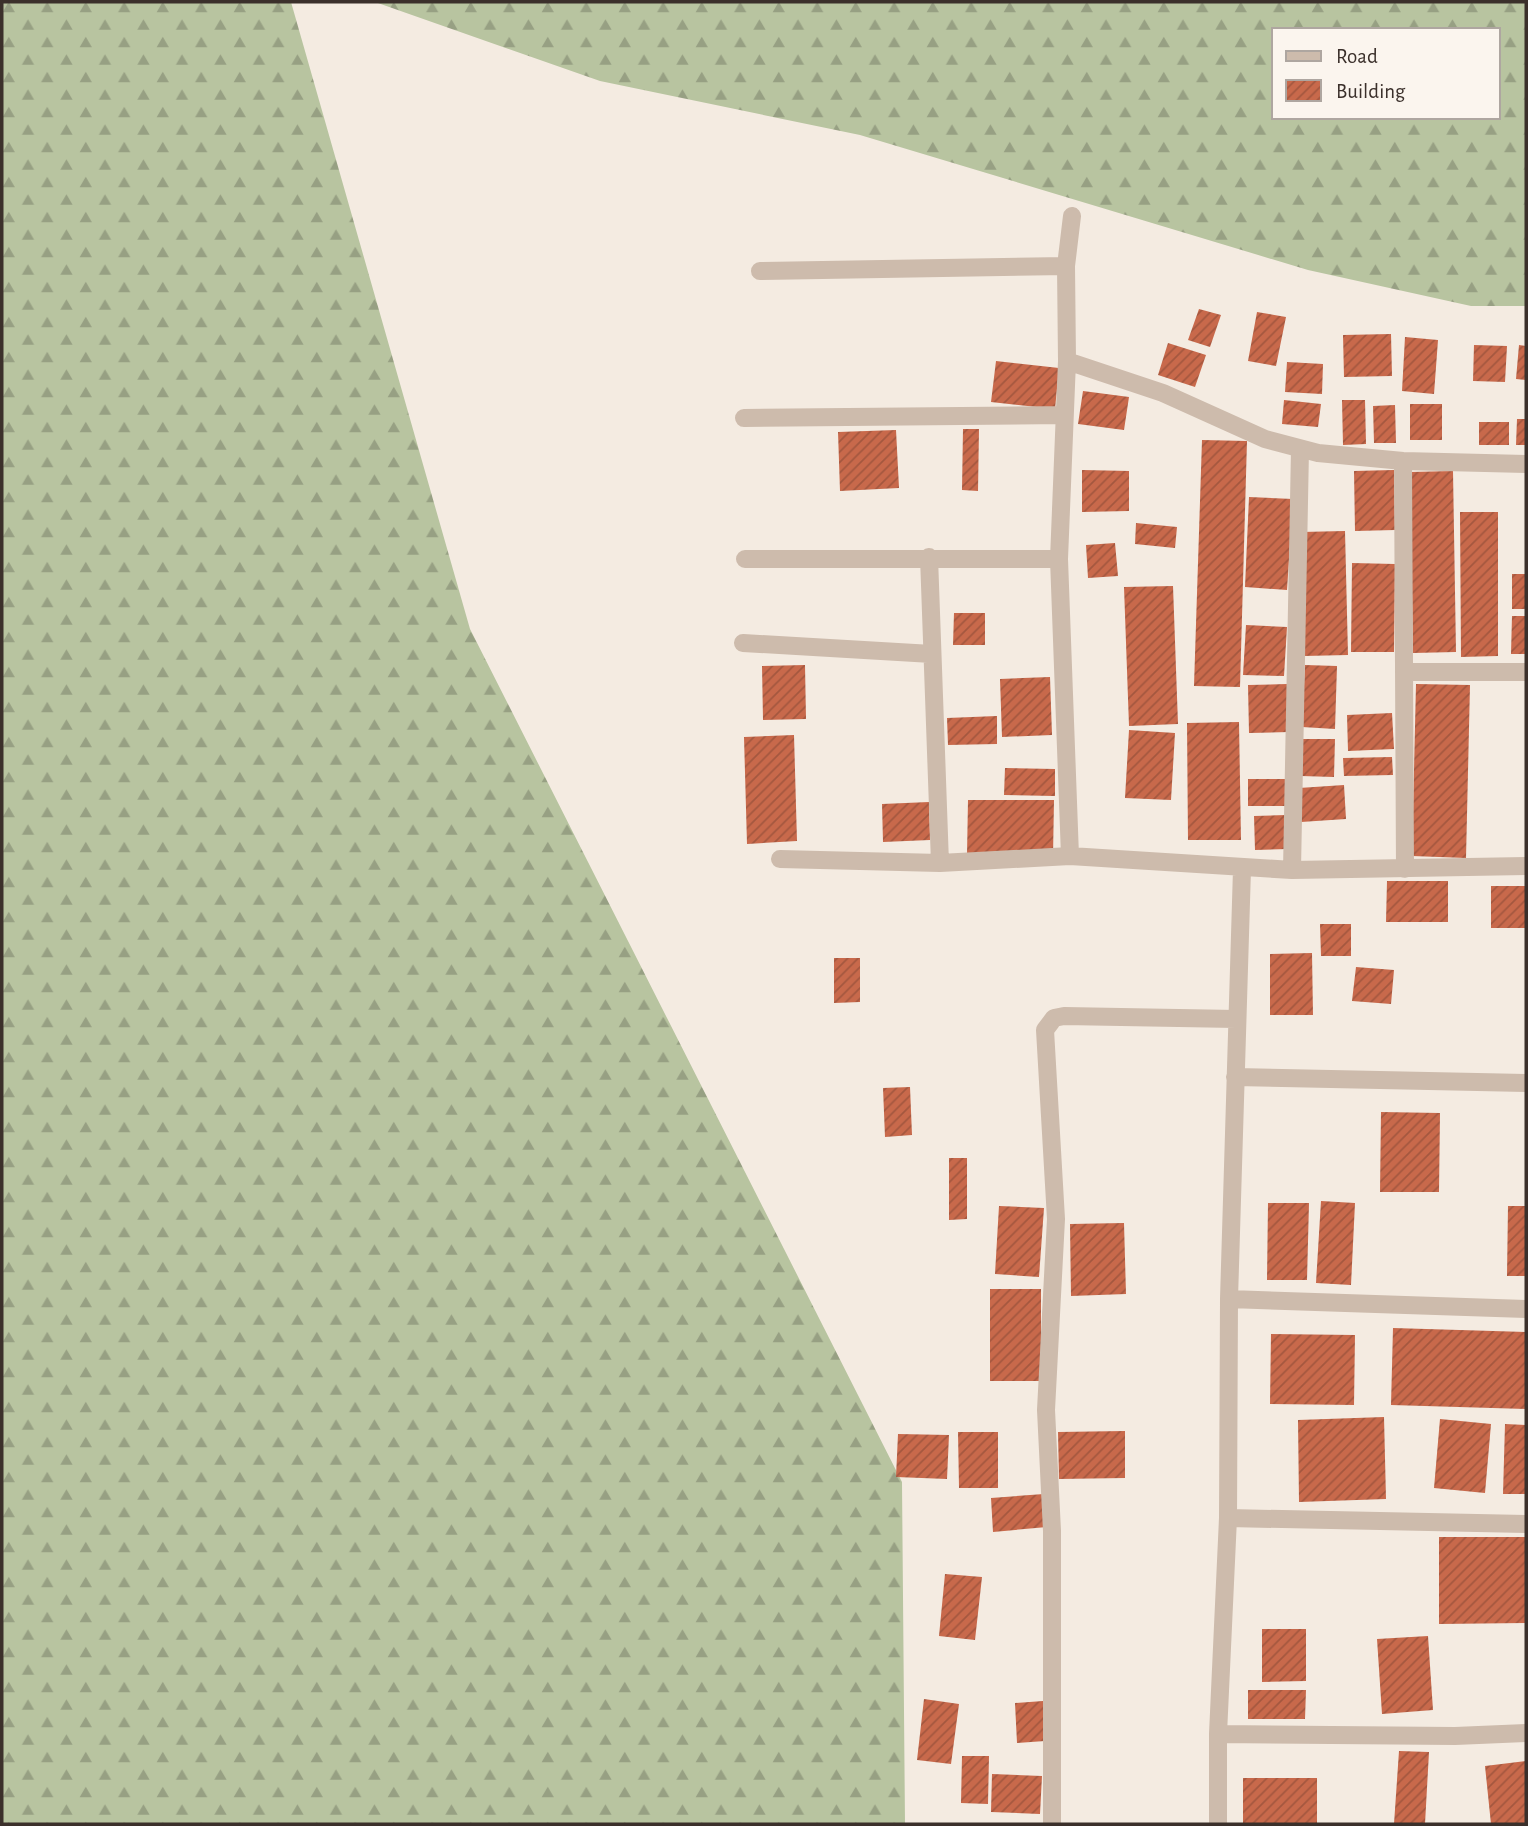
<svg xmlns="http://www.w3.org/2000/svg" width="1528" height="1826" font-family="'Alegreya Sans',sans-serif">
  <defs>
    <pattern id="forest-firs" width="22" height="20" patternUnits="userSpaceOnUse" patternTransform="scale(1.75)"><rect width="22" height="20" fill="#b8c4a0"/><path d="M5 1l3.5 6h-7zM16 11l3.5 6h-7z" fill="#97a083"/></pattern>
    <pattern id="building-hatch" width="6" height="6" patternUnits="userSpaceOnUse" patternTransform="scale(1.75)"><rect width="6" height="6" fill="#c8694b"/><path d="M-1 1l2-2M0 6l6-6M5 7l2-2" fill="none" stroke="#a4573f"/></pattern>
  </defs>
  <rect width="100%" height="100%" fill="#f4ebe1"/>
  <path fill="url(#forest-firs)" fill-rule="evenodd" d="M2,2H291L470,629L902,1482L905,1824H2Z
    M375,2H1526V306H1471L1308,270L860,135L600,81ZM1274,30H1498V117H1274Z"/>
  <path fill="url(#building-hatch)" d="M1199,309L1221,315L1210,347L1188,340Z
    M1257,312L1286,317L1276,366L1248,361Z
    M1391,334L1392,376L1344,377L1343,335Z
    M1405,337L1438,340L1434,394L1402,391Z
    M1168,343L1206,355L1195,387L1158,375Z
    M1474,345L1507,346L1505,382L1473,381Z
    M1519,345L1526,346V380L1516,379Z
    M996,361L1059,368L1055,409L991,402Z
    M1287,362L1323,364L1322,394L1285,392Z
    M1083,391L1129,397L1124,430L1078,424Z
    M1284,400L1321,404L1318,427L1282,424Z
    M1342,400H1365L1366,444L1343,445Z
    M1410,404H1442V440H1410Z
    M1395,405L1396,443H1374L1373,406Z
    M1517,419H1526V445H1516Z
    M1479,422H1509V445H1479Z
    M963,429H979L978,491L962,490Z
    M896,430L899,488L840,491L838,432Z
    M1202,440L1247,441L1240,687L1194,686Z
    M1082,470L1129,471V511L1082,512Z
    M1394,470L1395,530L1355,531L1354,471Z
    M1453,471L1456,652L1413,653L1410,472Z
    M1249,497L1293,499L1287,590L1245,587Z
    M1460,512H1498V656L1461,657Z
    M1136,523L1177,527L1175,548L1135,544Z
    M1345,531L1348,655L1304,656L1301,532Z
    M1115,543L1118,576L1088,578L1086,545Z
    M1352,563L1395,564L1394,652H1351Z
    M1512,574H1526V609H1512Z
    M1173,586L1178,724L1129,726L1124,587Z
    M954,613H985V645H953Z
    M1512,616H1526V654H1511Z
    M1246,625L1287,627L1284,676L1243,675Z
    M805,665L806,719L763,720L762,666Z
    M1305,665L1337,666L1335,729L1302,727Z
    M1050,677L1052,735L1002,737L1000,679Z
    M1287,684L1289,732L1249,733L1248,685Z
    M1416,684L1470,685L1466,858L1412,856Z
    M1392,713L1394,749L1348,751L1347,715Z
    M997,716V744L948,745L947,718Z
    M1239,722L1241,840H1188L1187,723Z
    M1129,730L1175,733L1171,800L1125,798Z
    M794,735L797,841L747,844L744,737Z
    M1302,739H1335L1334,777L1301,776Z
    M1392,757L1393,775L1344,776L1343,758Z
    M1005,768L1055,769V796L1004,795Z
    M1248,779H1286L1287,806H1248Z
    M1344,785L1346,819L1301,822L1299,788Z
    M968,800H1054L1053,856L967,855Z
    M929,802L930,840L883,842L882,804Z
    M1286,815L1287,849L1255,850L1254,816Z
    M1387,881H1448V922H1386Z
    M1491,886H1525V928H1491Z
    M1320,924H1351V956H1321Z
    M1312,953L1313,1015H1270V954Z
    M834,958H860V1002L834,1003Z
    M1356,967L1394,970L1391,1004L1352,1001Z
    M910,1087L912,1135L885,1137L883,1088Z
    M1381,1112L1440,1113L1439,1192H1380Z
    M949,1158H967V1219L949,1220Z
    M1321,1201L1355,1203L1351,1285L1316,1283Z
    M1268,1203H1309L1307,1280H1267Z
    M999,1206L1044,1208L1039,1277L995,1274Z
    M1508,1206H1526V1276H1507Z
    M1124,1223L1126,1294L1071,1296L1070,1224Z
    M990,1289H1041V1381H990Z
    M1393,1328L1526,1332V1409L1391,1405Z
    M1271,1334L1355,1335L1354,1405L1270,1404Z
    M1384,1417L1386,1499L1299,1502L1298,1420Z
    M1440,1419L1491,1424L1485,1493L1434,1488Z
    M1505,1424L1526,1425V1494H1503Z
    M1125,1431V1478L1059,1479L1058,1432Z
    M958,1432H998V1488H959Z
    M898,1434L949,1435L947,1479L896,1477Z
    M1044,1494L1047,1527L993,1532L991,1498Z
    M1439,1537H1526V1623L1439,1624Z
    M945,1574L982,1577L975,1640L939,1636Z
    M1262,1629H1306V1681L1262,1682Z
    M1428,1636L1433,1710L1382,1714L1377,1639Z
    M1248,1690H1306L1305,1719H1248Z
    M924,1699L959,1704L951,1764L917,1760Z
    M1043,1701L1045,1741L1017,1743L1015,1703Z
    M1399,1751L1429,1752L1425,1824H1394Z
    M962,1756H989L988,1804L961,1803Z
    M1526,1761V1824H1491L1485,1766Z
    M992,1774L1042,1776L1040,1814L991,1812Z
    M1243,1778H1317V1824H1243Z"/>
  <g fill="none" stroke-linecap="round" stroke-linejoin="round">
    <path stroke="#cdbbac" stroke-width="18" d="M760,271L1066,266
      M1067,361L1163,393L1265,439L1318,453L1403,461L1526,464
      M744,418L1064,415
      M1403,461L1405,869
      M929,557L940,863
      M745,559H1059
      M743,643L932,654
      M1404,672H1526
      M1070,856L1059,559L1067,361L1066,266L1072,216
      M780,859L940,863L1070,856L1292,870L1526,866
      M1292,870L1300,449
      M1235,1077L1526,1083
      M1229,1299L1526,1309
      M1228,1518L1526,1524
      M1218,1734L1455,1736L1526,1733
      M1052,1824V1531L1046,1410L1056,1219L1045,1030L1054,1018L1064,1016L1236,1019
      M1218,1824V1734L1228,1518L1229,1299L1242,869"/>
  </g>
  <rect width="1528" height="1826" fill="none" stroke="#3b302b" stroke-width="7"/>
  <rect x="1272" y="28" width="228" height="91" fill="#fbf5ee" stroke="#aea6a0" stroke-width="2"/>
  <rect x="1286" y="51" width="35" height="10" fill="#cdbbac" stroke="#aea6a0" stroke-width="2"/>
  <text x="1336" y="63" font-size="21" fill="#3b302b">Road</text>
  <rect x="1286" y="80" width="35" height="21" fill="url(#building-hatch)" stroke="#aea6a0" stroke-width="2"/>
  <text x="1336" y="98" font-size="21" fill="#3b302b">Building</text>
</svg>
